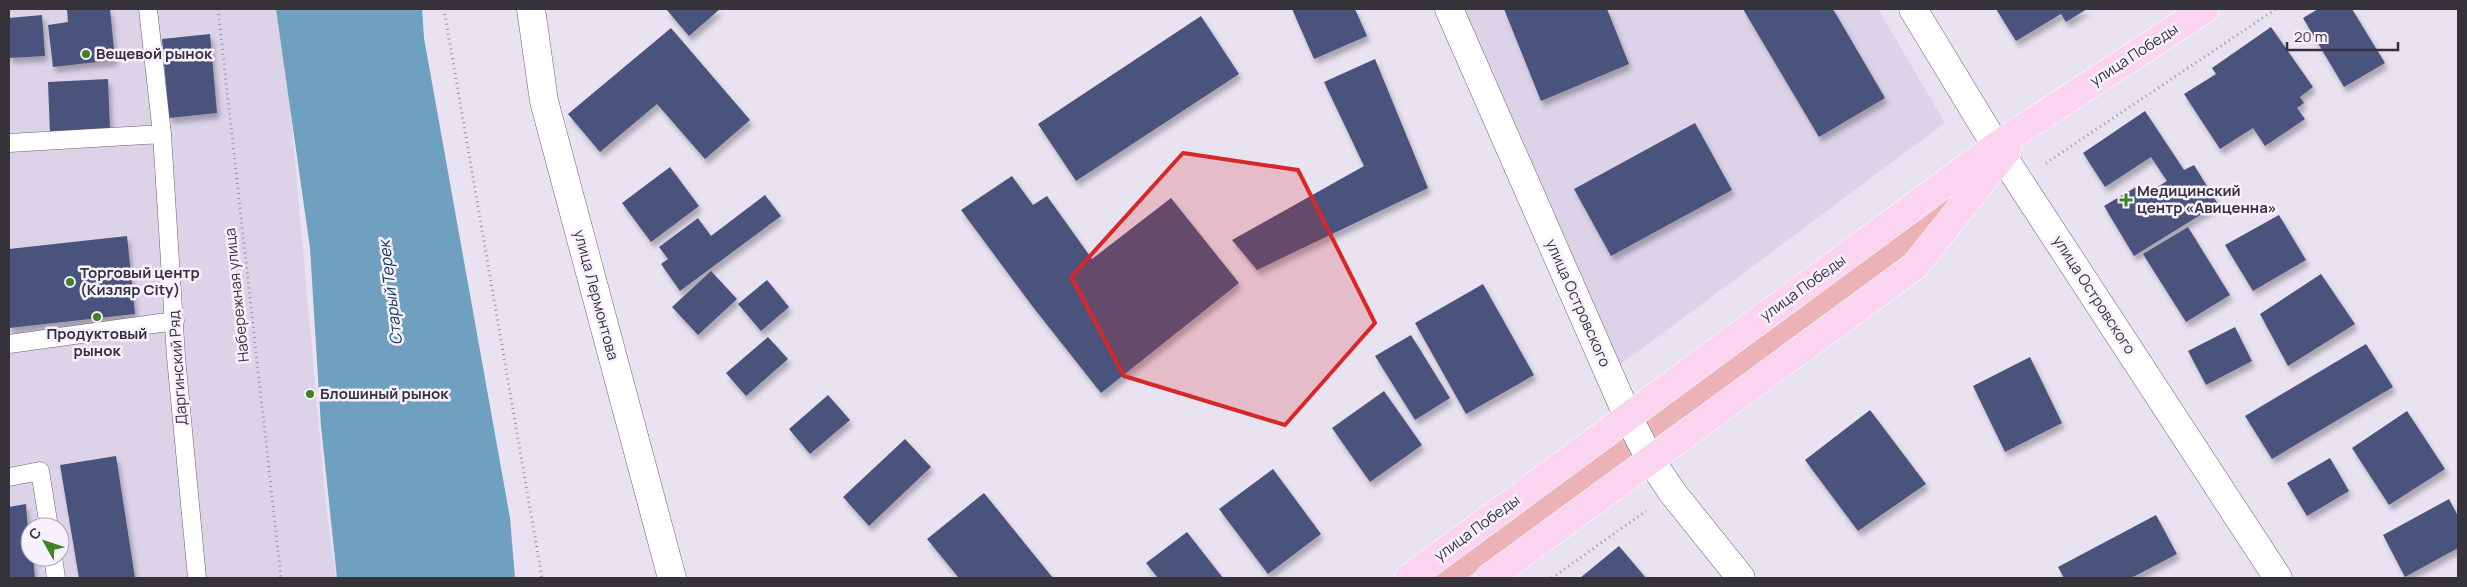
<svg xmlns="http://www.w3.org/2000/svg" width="2467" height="587" font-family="Manrope,sans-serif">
  <defs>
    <filter id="shadow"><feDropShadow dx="3" dy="5.5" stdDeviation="2.5" flood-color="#0004"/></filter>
  </defs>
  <rect width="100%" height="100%" fill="#e9e2f1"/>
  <path fill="#dcd3e9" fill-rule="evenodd" d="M9,9H277L287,72L326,506L336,578H9ZM30,527H60V557H30Z
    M1460,9H1878L1945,123L1617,367Z"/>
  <path fill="#ebb2b7" d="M1968,179L1900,263L1648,443L1639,422Z
    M1625,434L1636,454L1467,578H1428Z"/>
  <path fill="#70a0bf" d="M276,9H422L424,38L510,518L515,578H337L321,426L310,248Z"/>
  <path fill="#48537c" filter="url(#shadow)" d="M67,9H110L115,60L53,67L48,25L68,22Z
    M666,9H720L689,36Z
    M1292,9H1355L1367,36L1314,59Z
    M1504,9H1607L1629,64L1541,101Z
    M1743,9H1833L1885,98L1819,137Z
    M1996,9H2087L2066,22L2061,14L2016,41Z
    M2318,9H2352L2385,63L2344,87L2303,18Z
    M42,15L45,56L9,58V18Z
    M1201,16L1239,74L1076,181L1038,124Z
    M2271,27L2313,87L2300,97L2304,103L2297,108L2305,119L2265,146L2253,128L2220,149L2184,94L2216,74L2212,68Z
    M671,28L750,120L705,159L657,104L600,152L568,114Z
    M210,34L217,113L169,118L162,39Z
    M1375,59L1428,188L1257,270L1232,240L1364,166L1324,82Z
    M108,79L110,130L50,133L48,82Z
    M2145,111L2184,170L2194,165L2218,204L2134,256L2104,206L2136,187L2142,196L2167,181L2151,157L2105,187L2083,153Z
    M1695,123L1732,190L1611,256L1574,189Z
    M670,167L699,206L651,242L622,203Z
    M1012,176L1033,205L1047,196L1092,259L1171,198L1239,283L1101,393L1033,307L961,210Z
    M765,195L781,216L680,291L661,264L668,259L659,247L698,218L711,236Z
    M2279,215L2306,260L2253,291L2225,245Z
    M2188,227L2230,295L2186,322L2143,254Z
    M127,236L135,314L9,328V249Z
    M711,271L737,299L698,335L672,307Z
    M2321,274L2355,324L2288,366L2260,314Z
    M767,280L789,307L761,331L738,304Z
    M1483,284L1534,375L1466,414L1415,323Z
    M2235,327L2252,361L2206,385L2188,351Z
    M1411,335L1450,398L1415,420L1375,356Z
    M768,337L788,359L746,396L726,373Z
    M2366,344L2393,387L2272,459L2245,416Z
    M2030,357L2062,423L2005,452L1973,386Z
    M1384,391L1422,445L1370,482L1332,428Z
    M828,395L850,420L810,454L789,429Z
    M1870,410L1926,484L1858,531L1805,460Z
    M2407,411L2445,469L2389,505L2352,448Z
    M905,439L931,467L869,526L843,497Z
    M116,456L135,578H79L60,465Z
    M2330,458L2349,491L2307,516L2287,483Z
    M1273,469L1321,534L1268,574L1219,509Z
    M984,493L1053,578H959L927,539Z
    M2449,499L2458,516V548L2405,577L2383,535Z
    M26,504L30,557H33L35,578H9V507Z
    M2156,515L2177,554L2131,578H2064L2058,567Z
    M1187,532L1223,578H1158L1146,563Z
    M1619,546L1646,578H1580Z"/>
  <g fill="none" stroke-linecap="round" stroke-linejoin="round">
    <g stroke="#686370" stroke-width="19">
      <path id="lane" d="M148,9L162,134L176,357L197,578
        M9,143L162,134
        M9,344L175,321
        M9,477L40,471L49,527
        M53,557L56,578"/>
    </g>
    <g stroke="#686370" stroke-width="29">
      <path id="street" d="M531,9L544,101L672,578
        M1913,9L1996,146L2278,578
        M1628,417L1650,459L1672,492L1741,578"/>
    </g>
    <g stroke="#686370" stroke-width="29">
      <path id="secondary" d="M1449,9L1628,417"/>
    </g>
    <g stroke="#fff" stroke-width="29">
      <path id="primary" d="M1409,578L1996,146L2205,9
        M1489,578L1915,266L2007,150"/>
    </g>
    <path stroke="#97939e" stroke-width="3" stroke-dasharray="1 4" stroke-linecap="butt" d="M218,9L281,578
      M444,9L542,578
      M2046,163L2276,9
      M1552,578L1646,511"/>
    <use href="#lane" stroke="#fff" stroke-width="18"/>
    <use href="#street" stroke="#fff" stroke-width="28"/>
    <use href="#secondary" stroke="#fff" stroke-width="28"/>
    <use href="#primary" stroke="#fbd5ef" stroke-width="28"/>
  </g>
  <path fill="#d62828" fill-opacity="0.2" stroke="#d62828" stroke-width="4" stroke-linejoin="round" d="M1183,153L1298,170L1375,323L1285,425L1124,376L1071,277Z"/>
  <g fill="#428222" stroke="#f6f0ff" stroke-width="2">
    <circle cx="86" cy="54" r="5"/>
    <path d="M2123.5 192.5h5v5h5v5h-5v5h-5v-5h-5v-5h5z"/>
    <circle cx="70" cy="282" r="5"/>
    <circle cx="97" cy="317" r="5"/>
    <circle cx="310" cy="394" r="5"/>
  </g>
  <g text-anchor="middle" stroke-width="5" stroke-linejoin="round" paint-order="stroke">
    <g font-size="15" font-weight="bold" fill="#353339" stroke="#f6f0ff" text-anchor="start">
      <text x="96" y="59">Вещевой рынок</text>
      <text x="2137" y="196">Медицинский<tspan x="2137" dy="17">центр «Авиценна»</tspan></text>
      <text x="80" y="278">Торговый центр<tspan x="80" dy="17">(Кизляр City)</tspan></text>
      <text x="97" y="339" text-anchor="middle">Продуктовый<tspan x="97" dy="17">рынок</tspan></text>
      <text x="320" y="399">Блошиный рынок</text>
    </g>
    <g font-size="15" fill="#353339" stroke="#f6f0ff">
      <text transform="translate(2134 55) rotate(-33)" y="5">улица Победы</text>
      <text transform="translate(1803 288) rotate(-36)" y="5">улица Победы</text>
      <text transform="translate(237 295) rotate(-96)" y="5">Набережная улица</text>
      <text transform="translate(596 295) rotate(75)" y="5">улица Лермонтова</text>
      <text transform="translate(2094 295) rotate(57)" y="5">улица Островского</text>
      <text transform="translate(1578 303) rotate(66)" y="5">улица Островского</text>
      <text transform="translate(178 368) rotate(-94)" y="5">Даргинский Ряд</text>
      <text transform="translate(1477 528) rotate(-36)" y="5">улица Победы</text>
    </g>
    <g font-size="16" font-style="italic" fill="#0e364c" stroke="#f6f0ff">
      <text transform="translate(390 293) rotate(-97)" y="6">Старый Терек</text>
    </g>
  </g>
  <rect width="2467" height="587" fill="none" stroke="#353339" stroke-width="20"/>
  <g transform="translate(45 542) rotate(310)"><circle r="24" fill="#f6f0ff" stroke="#a9a4b0"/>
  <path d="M0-4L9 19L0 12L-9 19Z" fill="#428222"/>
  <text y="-8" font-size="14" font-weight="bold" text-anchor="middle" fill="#353339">С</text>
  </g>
  <path d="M2287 42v8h111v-8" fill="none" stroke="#353339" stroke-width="2.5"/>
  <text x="2294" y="42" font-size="15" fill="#353339" stroke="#f6f0ff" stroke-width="4" paint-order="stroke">20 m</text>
</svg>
